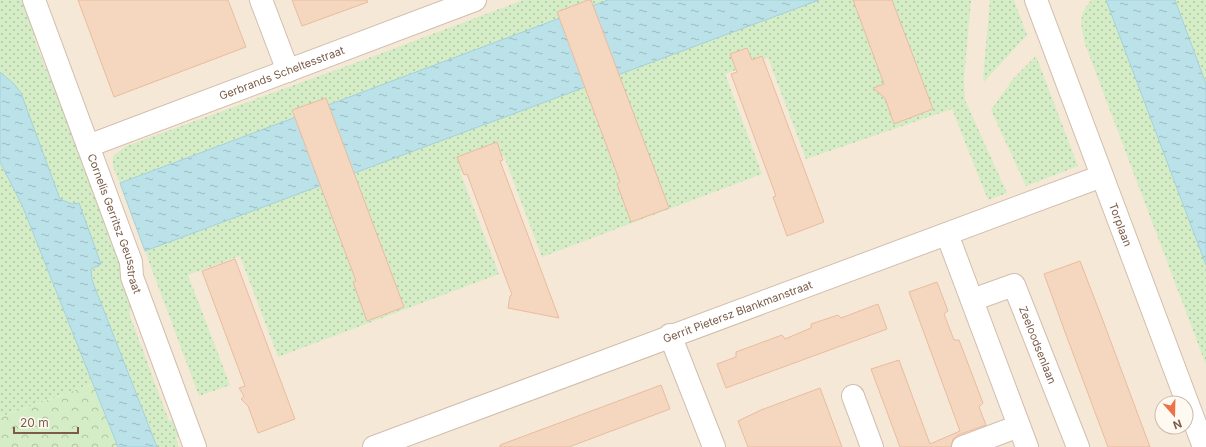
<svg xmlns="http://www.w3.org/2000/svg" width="1206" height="447" font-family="Inter,sans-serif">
  <defs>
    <pattern id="green-dots" width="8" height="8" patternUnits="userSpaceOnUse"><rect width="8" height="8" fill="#d5edc6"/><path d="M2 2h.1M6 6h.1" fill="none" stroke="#b2c3a3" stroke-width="1.8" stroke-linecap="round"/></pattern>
    <pattern id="forest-crowns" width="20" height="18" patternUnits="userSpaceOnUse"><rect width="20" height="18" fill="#d5edc6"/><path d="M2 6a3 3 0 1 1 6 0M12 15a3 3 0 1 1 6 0" fill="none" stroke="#b2c3a3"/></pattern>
    <pattern id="water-ripples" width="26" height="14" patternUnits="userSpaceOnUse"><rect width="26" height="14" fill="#bce2e9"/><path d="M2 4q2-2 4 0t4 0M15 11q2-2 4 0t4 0" fill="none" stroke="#9ebabf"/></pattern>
  </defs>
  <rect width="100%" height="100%" fill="#fef6e9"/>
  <path fill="#f6e8d7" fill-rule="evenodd" d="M5,0H1206V447H164ZM1162,403H1186V427H1162Z"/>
  <path fill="url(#green-dots)" d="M0,0H25L38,34L33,35L46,70L50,68L126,270L134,304L129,313L169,421L177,419L182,436L176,438L179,447H157L92,280L91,268L101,264L78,203L72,204L60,199L21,93L14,84L0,72Z
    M523,0H608L120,183L113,167V156L126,146L366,59Z
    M819,0H971L964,79L965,100L1007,193L988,200L952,109L806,159L768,58L725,74L762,174L542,257L504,156L460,172L499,274L278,357L240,256L188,275L230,385L199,396L145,251Z
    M990,0H1014L1027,35L984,82L983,77Z
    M1092,0H1106L1206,265V365L1085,44C1081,26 1077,14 1092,0Z
    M1175,0H1206V84Z
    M1036,56L1078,166L1026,186L991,110L1013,79Z
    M0,162L22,205L93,384L0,417Z"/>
  <path fill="url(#forest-crowns)" d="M93,384L118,447H0V417Z"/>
  <path fill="url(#water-ripples)" stroke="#a1d2dc" d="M608,0H819L145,251L120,183Z
    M1106,0H1175L1206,84V265Z
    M0,72L14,84L21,93L60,199L72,204L79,203L101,264L91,269L92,280L157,447H118L22,205L0,162Z"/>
  <path fill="#f5d6bf" stroke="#e9bc9e" d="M78,0H228L246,47L114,97Z
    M292,0H367L368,2L302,26Z
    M588,0H591L669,208L631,222L617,184L620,182L557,12Z
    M853,0H892L933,109L894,124L885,98L873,88L884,84Z
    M747,48L752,60L762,56L824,222L787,236L773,197L776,196L731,74L737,72L730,54Z
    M326,98L404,307L367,321L353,282L356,281L292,110Z
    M497,142L503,160L500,161L559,318L508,308L510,296L512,295L467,174L464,175L457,157Z
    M235,259L295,419L258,433L248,406L241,399L244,396L239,388L245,386L202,271Z
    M1080,261L1102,318L1150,447H1108L1065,332L1044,274Z
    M937,282L948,311L944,314L954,340H959L983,403L979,407L986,425L958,435L953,439L951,447H900L871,369L899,360L930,444L960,431L909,292Z
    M878,304L887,329L726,388L717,364L736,357V352L782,335L785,339L811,328V324L838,315L841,318Z
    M661,385L670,409L569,447H500V445Z
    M820,388L842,447H748L738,421L761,410Z"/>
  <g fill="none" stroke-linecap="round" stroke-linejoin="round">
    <g stroke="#d2bead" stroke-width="24">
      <g id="minor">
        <path id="s1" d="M34,0L131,262L132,277L195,447"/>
        <path d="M261,0L288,71"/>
        <path id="s2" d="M1036,0L1204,447"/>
        <path id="s3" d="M88,146L475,0"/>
        <path d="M947,234L1027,447"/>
        <path id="s4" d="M972,300L1014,285L1078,447"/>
        <path d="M670,335L714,447"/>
        <path d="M853,396L872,447"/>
        <path id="s5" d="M374,447L1102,176"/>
        <path d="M963,447L1019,426"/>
      </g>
    </g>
    <use href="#minor" stroke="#fff" stroke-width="22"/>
  </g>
  <g text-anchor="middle" stroke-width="3.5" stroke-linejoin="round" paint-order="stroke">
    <g font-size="11" fill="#7b5c4a" stroke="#fffaf1">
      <text dy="4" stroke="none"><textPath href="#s3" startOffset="207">Gerbrands Scheltesstraat</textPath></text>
      <text dy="4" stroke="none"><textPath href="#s1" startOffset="238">Cornelis Gerritsz Geusstraat</textPath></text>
      <text dy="4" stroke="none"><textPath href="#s2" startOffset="240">Torplaan</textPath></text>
      <text dy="4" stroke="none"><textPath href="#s5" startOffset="388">Gerrit Pietersz Blankmanstraat</textPath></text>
      <text dy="4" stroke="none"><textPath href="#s4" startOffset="109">Zeeloodsenlaan</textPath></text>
    </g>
  </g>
  <g transform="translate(1174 415) rotate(160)"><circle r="19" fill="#fffaf1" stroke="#cabbae"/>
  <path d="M0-3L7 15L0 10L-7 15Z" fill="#ed7149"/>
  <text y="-6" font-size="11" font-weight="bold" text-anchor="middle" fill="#7b5c4a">N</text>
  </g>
  <path d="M14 427v6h64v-6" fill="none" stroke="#7b5c4a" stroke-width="2"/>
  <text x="20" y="427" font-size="12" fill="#7b5c4a" stroke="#fffaf1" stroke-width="3" paint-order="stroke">20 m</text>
</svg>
